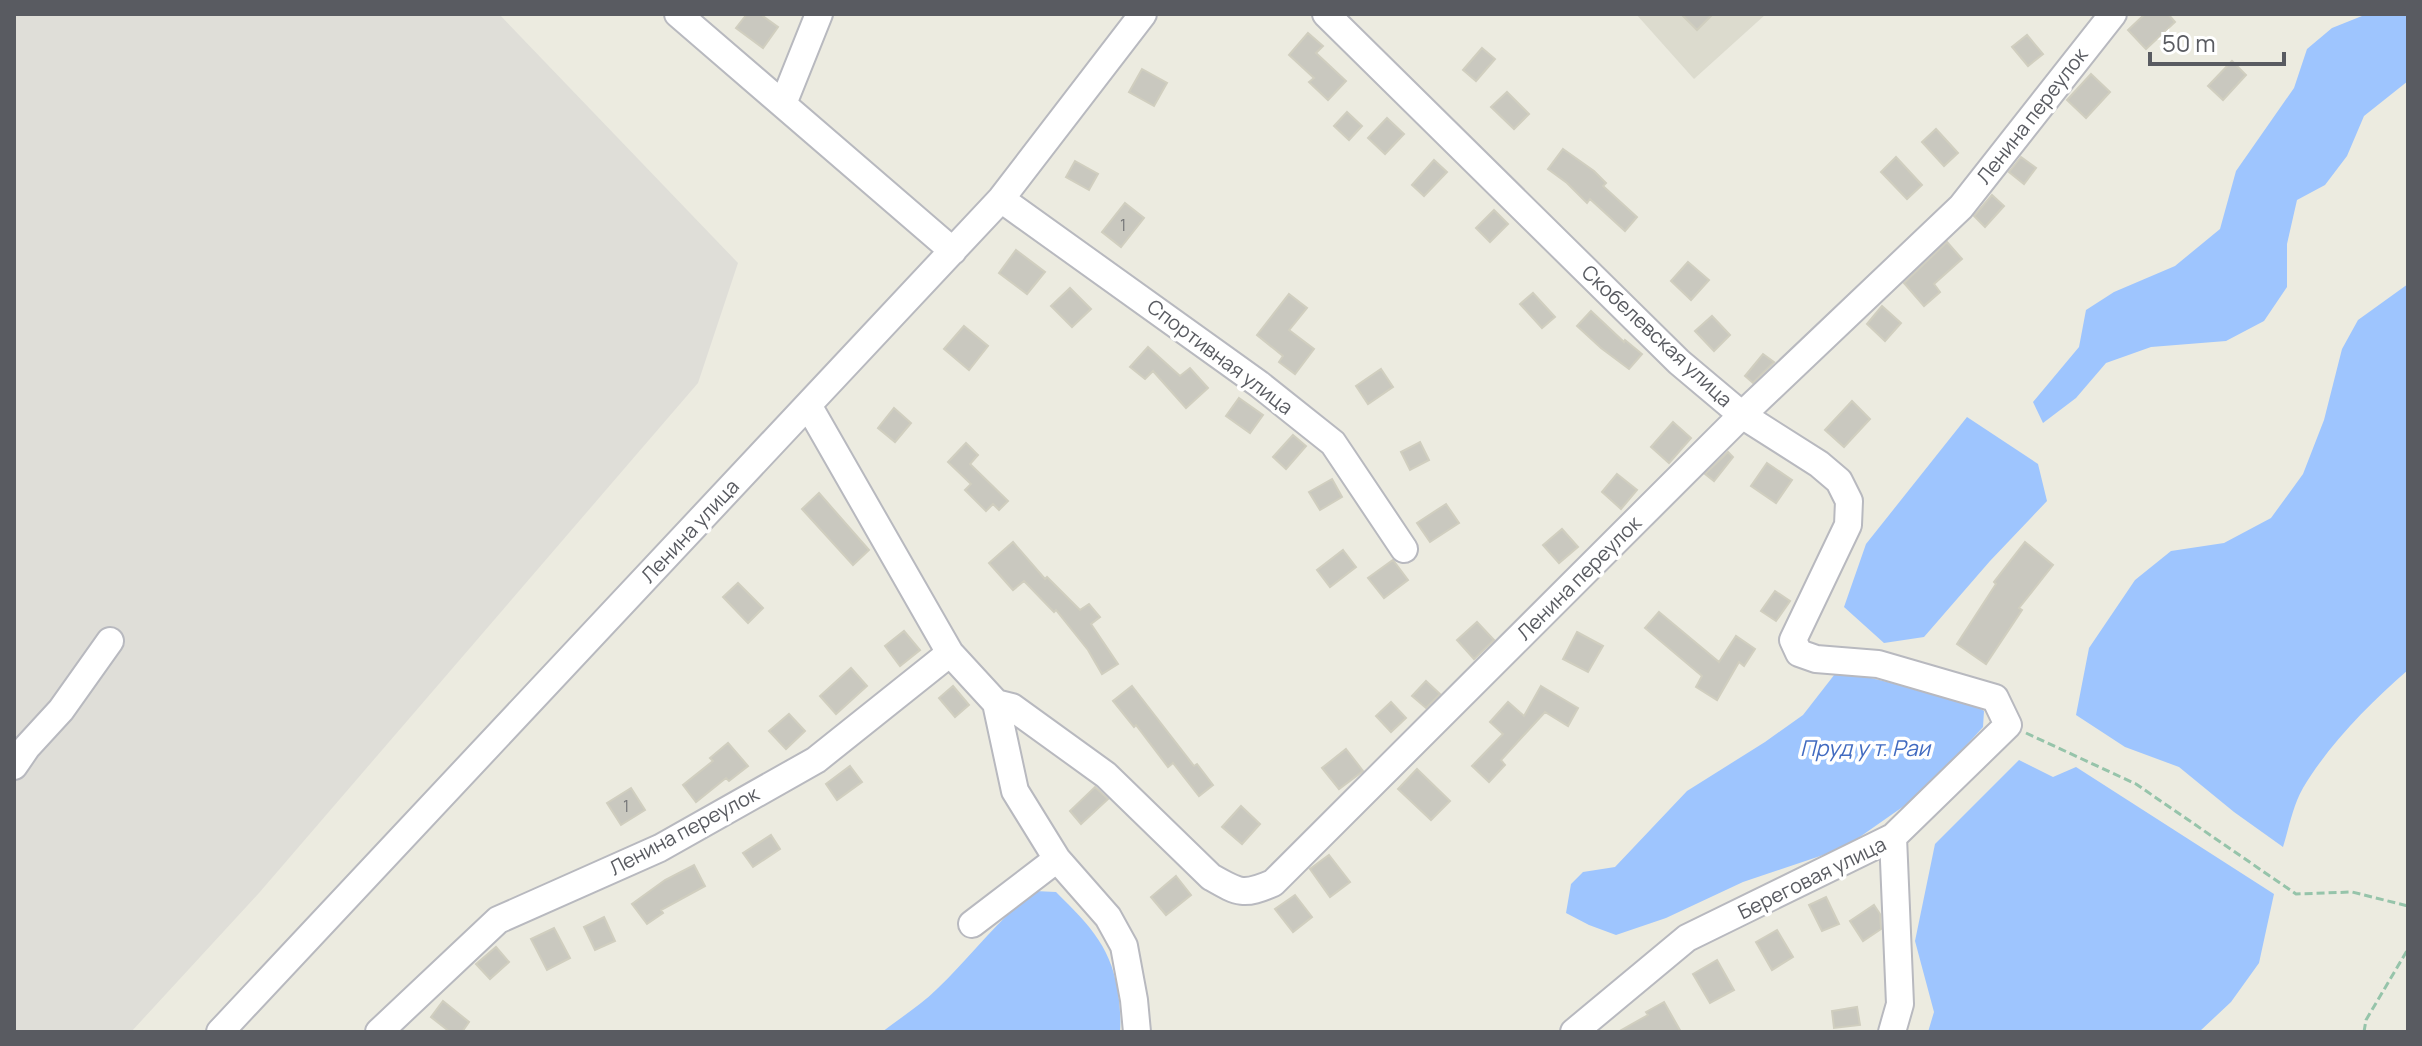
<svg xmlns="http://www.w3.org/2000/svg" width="2422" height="1046" font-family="Manrope,sans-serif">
  <rect width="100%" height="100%" fill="#ecebe0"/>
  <path fill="#dfded8" d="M14,14H499L738,263L698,383L259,893L131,1032H14Z"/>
  <path fill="#dcdbce" d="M1636,14H1766L1694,79Z"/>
  <path fill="#9ec5fe" d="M2367,14H2408V81L2364,116L2347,156L2325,185L2297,200L2287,244V287L2264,321L2226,341L2151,347L2106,363L2076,398L2043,423L2033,402L2079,347L2086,310L2114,292L2175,266L2220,229L2236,171L2294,88L2307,49L2332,28Z
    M2408,284V670C2369,704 2330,743 2303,788C2293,805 2289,828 2283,847L2234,812L2179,767L2125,747L2076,715L2089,648L2135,580L2171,551L2224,543L2271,518L2303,474L2324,420L2342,349L2358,320Z
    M1967,417L2038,464L2047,501L1990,561L1924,637L1884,643L1844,607L1866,544Z
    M1838,670L1970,702L1984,711L1983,727L1924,792L1844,848L1743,882L1666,918L1616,935L1589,925L1566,913L1571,884L1583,872L1615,867L1687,791L1765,742L1803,715Z
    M2019,760L2053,777L2076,767L2274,894L2259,963L2231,1002L2199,1032H1928L1934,1012L1915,941L1935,844Z
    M1035,891L1056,892C1091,927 1113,948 1119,1000C1120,1011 1121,1021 1120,1032H882C900,1018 921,1005 937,989C971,957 998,919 1035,891Z"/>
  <path fill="#c9c8bf" stroke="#d0cebf" stroke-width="2" d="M747,14H760L778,27L763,48L736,28Z
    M1681,14H1713L1697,30Z
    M2145,14H2168L2175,22L2146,49L2128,30Z
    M1308,33L1323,46L1316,53L1346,81L1328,100L1309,82L1314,78L1289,55Z
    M2027,35L2043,54L2028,66L2012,47Z
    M1482,48L1495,59L1476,81L1463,70Z
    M2232,61L2246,75L2223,100L2208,86Z
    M1142,69L1167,83L1154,106L1129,92Z
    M2091,74L2110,92L2086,118L2067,100Z
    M1507,92L1529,114L1514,129L1491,107Z
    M1347,112L1362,126L1349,140L1334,126Z
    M1387,118L1404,134L1385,154L1368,138Z
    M1936,129L1958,153L1944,166L1922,142Z
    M1563,149L1594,171L1606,183L1603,186L1637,217L1625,231L1590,199L1587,203L1567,183L1548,169Z
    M1896,157L1922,185L1907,199L1881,172Z
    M2021,157L2036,168L2024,184L2009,172Z
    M1434,160L1447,172L1424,196L1412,185Z
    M1075,161L1098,174L1089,190L1066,177Z
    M1992,195L2004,206L1985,227L1974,216Z
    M1125,203L1144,218L1121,247L1102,232Z
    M1494,210L1508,224L1490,242L1476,228Z
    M1947,242L1962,259L1934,284L1940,292L1924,306L1904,283Z
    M1016,250L1045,272L1027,294L999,273Z
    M1688,262L1709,280L1691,300L1671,281Z
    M1070,288L1091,309L1072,327L1051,306Z
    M1533,293L1555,317L1542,328L1520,304Z
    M1289,294L1307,308L1289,330L1314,349L1295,374L1279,362L1283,356L1257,335Z
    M1882,306L1901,323L1885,341L1867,324Z
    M1591,311L1624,342L1625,340L1642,354L1629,369L1601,348L1577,326Z
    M1712,316L1730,335L1714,351L1695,331Z
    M964,326L988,346L969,370L944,349Z
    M1148,347L1180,376L1190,368L1208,388L1186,408L1153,371L1145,379L1130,367Z
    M1763,354L1774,362L1753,383L1745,376Z
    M1381,369L1393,387L1368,404L1356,386Z
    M1239,398L1263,415L1250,433L1226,416Z
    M1852,401L1870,419L1844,447L1825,430Z
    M894,408L911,423L895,442L878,428Z
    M1673,422L1691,438L1669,463L1651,447Z
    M1293,435L1306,446L1286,469L1273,457Z
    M1420,442L1429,460L1410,470L1401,452Z
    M966,443L978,455L970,464L1008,501L999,510L993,504L986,511L965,490L971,484L948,462Z
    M1728,452L1733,457L1714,481L1705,474Z
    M1767,463L1792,480L1776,503L1751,486Z
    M1617,474L1637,490L1621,509L1602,492Z
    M1332,479L1342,497L1320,510L1309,492Z
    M819,493L869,550L853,565L802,509Z
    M1446,504L1459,523L1430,542L1417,523Z
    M1562,529L1578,547L1559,563L1543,545Z
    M1013,542L1045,579L1047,577L1080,610L1089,604L1100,617L1091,624L1118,664L1102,674L1088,650L1056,610L1054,612L1024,581L1013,590L989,563Z
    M2025,542L2053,565L2019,608L2022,610L1986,664L1957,644L1996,584L1994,582Z
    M1343,550L1356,567L1330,587L1317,570Z
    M1393,560L1408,580L1384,598L1368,578Z
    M738,583L763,608L748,623L723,597Z
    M1775,591L1790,601L1776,621L1761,611Z
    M1659,612L1719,662L1736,636L1755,649L1744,666L1739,662L1717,700L1696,687L1702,676L1645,628Z
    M1477,622L1494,640L1474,659L1457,640Z
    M904,631L920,650L900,666L885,646Z
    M1577,632L1603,646L1588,672L1563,659Z
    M851,668L867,686L836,714L820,696Z
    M1426,681L1440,694L1426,708L1412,696Z
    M953,686L969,705L955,717L939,698Z
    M1132,686L1194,766L1197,764L1213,785L1199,796L1173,763L1168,767L1136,725L1134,727L1113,701Z
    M1541,686L1578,708L1568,726L1545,712L1501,760L1505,765L1489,782L1472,766L1503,734L1490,722L1508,702L1524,716Z
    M1391,702L1406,718L1391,732L1376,716Z
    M789,714L805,731L786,749L769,731Z
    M728,743L748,766L729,781L726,778L696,802L683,785L713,761L710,758Z
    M1346,749L1363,771L1339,789L1322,768Z
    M850,766L862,782L837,800L826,784Z
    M1417,769L1450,801L1431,820L1398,789Z
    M1095,787L1108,799L1081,824L1070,811Z
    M631,788L645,810L621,825L607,803Z
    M1241,806L1260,824L1242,844L1222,827Z
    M771,835L780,849L753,867L743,853Z
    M1329,855L1350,882L1330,897L1310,869Z
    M694,865L705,886L661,910L663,913L647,924L632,904L665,880Z
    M1176,876L1191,895L1166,915L1151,897Z
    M1295,895L1312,917L1293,932L1275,909Z
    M1826,897L1839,924L1822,931L1809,905Z
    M1874,905L1880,914L1881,929L1863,941L1850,921Z
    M604,917L615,941L595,950L584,927Z
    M554,928L570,958L547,970L531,939Z
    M1777,930L1793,957L1772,970L1756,942Z
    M496,947L509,962L490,979L476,964Z
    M1717,960L1734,990L1710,1003L1693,974Z
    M443,1001L469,1022L462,1032H450L431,1017Z
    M1664,1002L1681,1032H1618L1648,1015L1646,1012Z
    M1857,1007L1860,1025L1834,1028L1832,1011Z"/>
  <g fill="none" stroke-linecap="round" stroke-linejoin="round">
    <g stroke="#b8b9bf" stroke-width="30">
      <path id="minor" d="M678,14L953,251
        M1326,14L1679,362L1742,415L1819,464L1839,481L1849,501L1848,525L1793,640L1799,653L1816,659L1878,664L1995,698L2008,725L1893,837
        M783,104L819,14
        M1001,199L1259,384L1333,443L1404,549
        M808,405L950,653L996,703L1015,791L1057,859L1108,917L1124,946L1134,1000L1137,1032
        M996,703L1012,707L1106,775L1211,877C1239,893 1243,896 1273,883L1742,415L1961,207L2113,14
        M14,766L27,747L61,710L110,641
        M972,924L1057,859
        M220,1032L1001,199L1143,14
        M379,1032L498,920L660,848L816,760L950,653
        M1574,1032L1687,938L1893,837L1900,1004L1892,1032"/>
    </g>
    <path stroke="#96c4aa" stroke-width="3" stroke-dasharray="8 4" stroke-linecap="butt" d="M2026,733L2136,784L2296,894L2352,892L2408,906
      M2364,1032L2366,1020L2408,949"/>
    <use href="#minor" stroke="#fff" stroke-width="26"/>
  </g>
  <g text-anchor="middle" stroke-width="7" stroke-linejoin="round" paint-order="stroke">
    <g font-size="16" fill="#757678">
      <text x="1123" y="231">1</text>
      <text x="626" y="812">1</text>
    </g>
    <g font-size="20" fill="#595b61" stroke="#fff">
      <text transform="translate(2032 116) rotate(-52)" y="7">Ленина переулок</text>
      <text transform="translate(1657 336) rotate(43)" y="7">Скобелевская улица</text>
      <text transform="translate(1220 357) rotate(37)" y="7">Спортивная улица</text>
      <text transform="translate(690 531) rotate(-47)" y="7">Ленина улица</text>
      <text transform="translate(1579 578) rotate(-45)" y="7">Ленина переулок</text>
      <text transform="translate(684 831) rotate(-28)" y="7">Ленина переулок</text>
      <text transform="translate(1812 878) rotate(-26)" y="7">Береговая улица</text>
    </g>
    <g font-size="22" font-style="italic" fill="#426bc0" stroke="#fff">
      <text x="1865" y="756">Пруд у т. Раи</text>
    </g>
  </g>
  <rect width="2422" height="1046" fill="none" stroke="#595b61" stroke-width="32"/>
  <path d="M2150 52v12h134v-12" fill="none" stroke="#595b61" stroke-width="4"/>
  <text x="2162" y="52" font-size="24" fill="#595b61" stroke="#ffffff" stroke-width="6" paint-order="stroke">50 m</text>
</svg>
